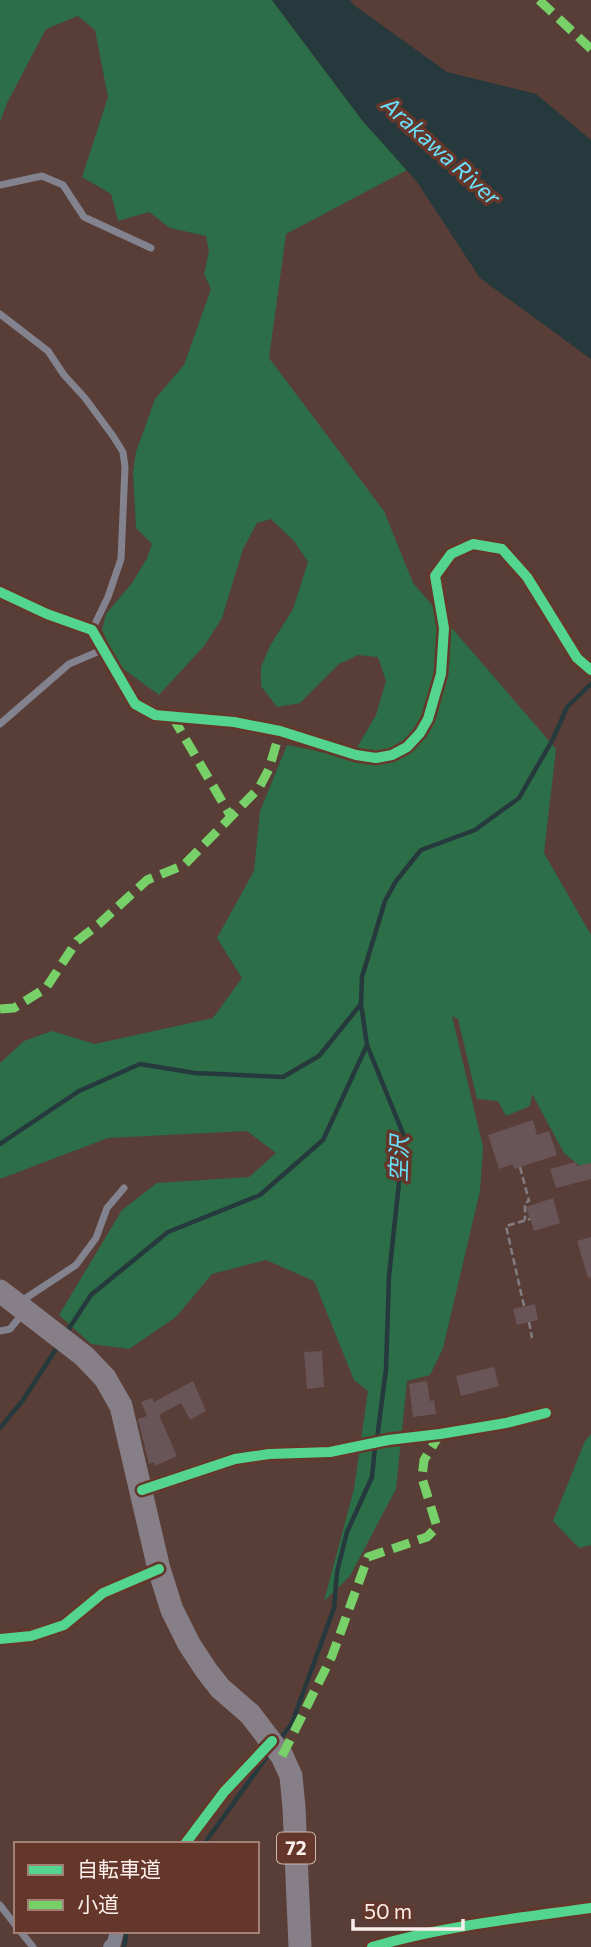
<svg xmlns="http://www.w3.org/2000/svg" width="591" height="1947" font-family="Commissioner,'Noto Sans JP',sans-serif">
  <rect width="100%" height="100%" fill="#583e37"/>
  <path fill="#2b6e47" d="M0,0H272L362,120L407,170L286,234L269,358L384,511L413,583L556,749L544,853L591,935V1175L564,1153L532,1094L530,1106L506,1116L498,1101L477,1099L458,1019L452,1016L483,1147L480,1191L443,1348L430,1375L407,1381L396,1489L350,1576L324,1601L354,1489L368,1391L354,1380L314,1281L266,1260L212,1274L176,1317L129,1349L91,1344L59,1315L122,1210L157,1183L249,1177L276,1153L247,1131L108,1138L0,1179V1063L24,1041L52,1031L95,1044L213,1018L242,978L217,938L254,871L260,811L287,745L351,758L376,715L386,681L378,657L358,655L339,664L300,703L277,707L261,686V667L270,646L293,609L308,562L294,541L271,519L257,523L243,549L222,618L204,646L159,695L118,665L102,630L106,614L132,583L147,558L152,544L136,528L133,472L136,452L155,399L184,365L211,289L204,274L209,251L206,236L170,228L149,212L118,221L111,194L82,177L108,97L95,30L78,16L46,29L7,103L0,122Z
    M591,1434V1545L579,1548L553,1521L585,1441Z"/>
  <path fill="#26393d" d="M272,0H350L355,6L447,72L536,94L591,140V359L480,278L417,182L362,120Z"/>
  <g fill="none" stroke-linecap="round" stroke-linejoin="round">
    <path stroke="#26393d" stroke-width="4.5" d="M0,1144L79,1091L140,1064L195,1073L283,1077L319,1056L361,1004
      M66,1333L91,1295L168,1232L260,1195L323,1140L367,1045
      M0,1428L23,1400L58,1346
      M377,1439L386,1369L389,1276L404,1136L367,1045L361,1004L362,977L385,901L396,881L421,850L475,830L519,798L553,739L567,707L591,684
      M278,1742L292,1723L334,1608L337,1572L347,1532L372,1477L375,1447
      M204,1844L271,1751
      M124,1947L127,1931"/>
  </g>
  <path fill="#695558" d="M533,1120L537,1135L549,1131L557,1155L514,1169L513,1164L499,1169L488,1135Z
    M576,1162L577,1166L591,1163V1179L556,1188L550,1169Z
    M553,1198L560,1223L534,1231L526,1207Z
    M591,1237V1277L588,1278L577,1241Z
    M535,1304L538,1320L517,1325L513,1309Z
    M322,1351L324,1387L307,1389L304,1352Z
    M494,1367L499,1386L461,1396L456,1376Z
    M193,1381L206,1411L190,1420L181,1403L159,1415L177,1456L155,1466L154,1462L149,1464L138,1419L147,1416L141,1402L152,1398L154,1402Z
    M427,1381L430,1401L434,1400L436,1414L413,1417L409,1384Z"/>
  <g fill="none" stroke-linecap="round" stroke-linejoin="round">
    <path stroke="#827c82" stroke-width="2.5" stroke-dasharray="7 3.5" stroke-linecap="butt" d="M520,1167L529,1201L525,1203V1220
      M524,1306L506,1226L530,1219
      M529,1322L532,1338"/>
    <path stroke="#83828f" stroke-width="7" d="M0,185L42,176L63,185L84,217L151,248
      M0,314L48,351L64,375L85,398L113,436L123,452L125,467L121,559L108,597L92,630
      M0,724L69,664L102,650
      M20,1302L76,1265L96,1238L107,1208L124,1188
      M0,1331L10,1329L23,1313
      M0,1905L16,1926
      M20,1931L33,1947"/>
    <path stroke="#83828f" stroke-width="14" d="M0,592L47,614L92,630L135,704L155,715L234,722L280,731L356,755L376,758L392,755L407,747L420,733L428,719L441,674L444,628L435,576L451,554L473,544L502,549L527,577L577,658L591,670
      M142,1490L235,1459L269,1454L330,1452L388,1440L440,1434L506,1423L546,1413
      M0,1639L31,1636L64,1625L103,1593L159,1569
      M185,1844L224,1792L272,1741
      M110,1947L114,1943L117,1931
      M372,1947C443,1926 518,1918 591,1908"/>
    <path stroke="#877f87" stroke-width="23" d="M0,1291L84,1356L105,1378L121,1406L159,1569L172,1610L189,1644L206,1670L220,1688L250,1714L282,1756L291,1776L294,1807L300,1947"/>
    <path stroke="#78d068" stroke-width="9" stroke-dasharray="18 9" stroke-linecap="butt" d="M539,0L591,49
      M172,716L230,815
      M0,1009L14,1008L46,988L77,941L99,924L147,880L184,865L259,788L269,769L280,731
      M282,1756L332,1656L368,1557L427,1537L437,1527L422,1478L424,1460L440,1434"/>
    <g stroke="#65362a" stroke-width="15">
      <path id="cycleway" d="M0,592L47,614L92,630L135,704L155,715L234,722L280,731L356,755L376,758L392,755L407,747L420,733L428,719L441,674L444,628L435,576L451,554L473,544L502,549L527,577L577,658L591,670
        M142,1490L235,1459L269,1454L330,1452L388,1440L440,1434L506,1423L546,1413
        M0,1639L31,1636L64,1625L103,1593L159,1569
        M185,1844L224,1792L272,1741
        M372,1947C443,1926 518,1918 591,1908"/>
    </g>
    <use href="#cycleway" stroke="#53d58f" stroke-width="10"/>
  </g>
  <g text-anchor="middle" stroke-width="7" stroke-linejoin="round" paint-order="stroke">
    <rect fill="#65362a" stroke="#ceb8b1" stroke-width="2" x="277" y="1832.5" width="38" height="31" rx="5"/>
    <g font-size="19" font-weight="bold" fill="#fbefeb">
      <text x="296" y="1855">72</text>
    </g>
    <g font-size="23" font-style="italic" fill="#6be0fc" stroke="#65362a">
      <text transform="translate(441 151) rotate(42)" y="8">Arakawa River</text>
      <text transform="translate(399 1159) rotate(-88)" y="8">空沢</text>
    </g>
  </g>
  <rect x="14" y="1842" width="245" height="91" fill="#65362a" stroke="#a18077" stroke-width="2"/>
  <rect x="28" y="1865" width="35" height="10" fill="#53d58f" stroke="#a18077" stroke-width="2"/>
  <text x="77" y="1877" font-size="21" fill="#fbefeb">自転車道</text>
  <rect x="28" y="1900" width="35" height="10" fill="#78d068" stroke="#a18077" stroke-width="2"/>
  <text x="77" y="1912" font-size="21" fill="#fbefeb">小道</text>
  <path d="M353 1919v10h110v-10" fill="none" stroke="#fbefeb" stroke-width="3.5"/>
  <text x="364" y="1919" font-size="21" fill="#fbefeb" stroke="#65362a" stroke-width="5" paint-order="stroke">50 m</text>
</svg>
